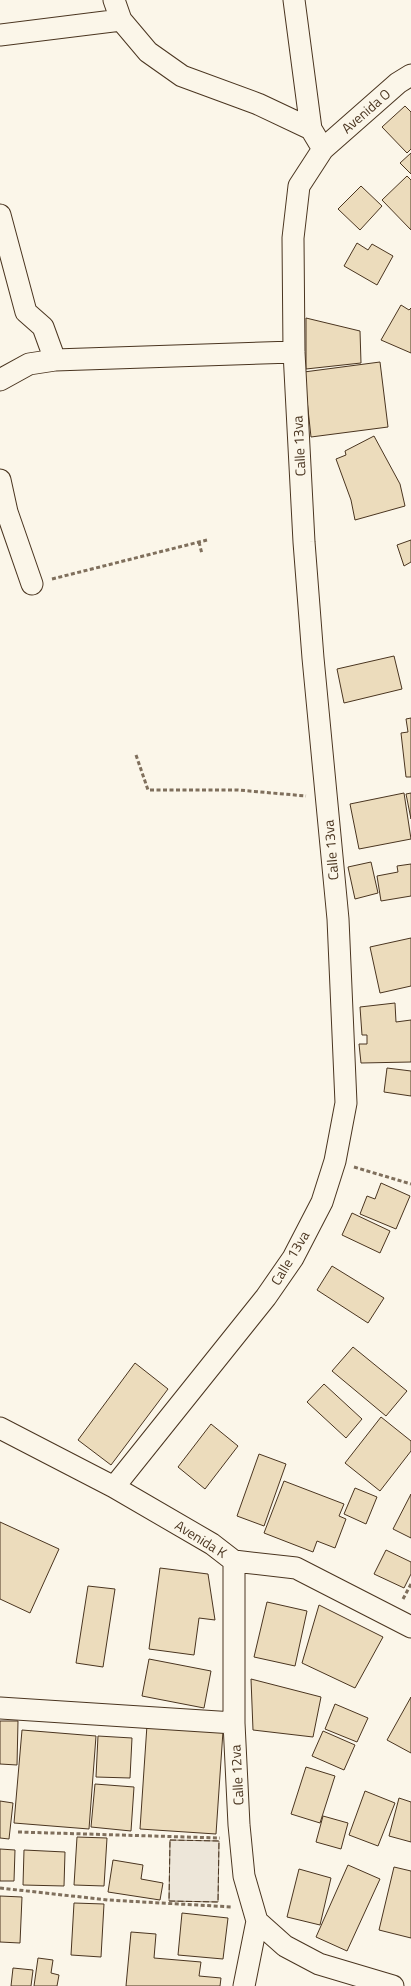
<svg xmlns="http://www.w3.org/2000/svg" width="411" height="1986" font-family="'Titillium Web',sans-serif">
  <rect width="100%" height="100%" fill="#fbf6e9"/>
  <path fill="#ede6d9" stroke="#887966" d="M170,1840L219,1841L218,1902L169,1901Z"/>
  <path fill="#ecdcbc" stroke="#4a3520" d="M405,106L411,112V149L407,153L382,127Z
    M411,153V174L400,163Z
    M407,176L411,180V230L382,200Z
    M361,186L382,206L360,230L338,209Z
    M357,243L368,250L372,244L393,256L377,285L344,266Z
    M401,305L409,310L411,308V353L381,340Z
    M306,318L360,331L361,363L306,369Z
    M380,362L388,427L311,437L304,372Z
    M374,436L400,484L405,506L355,520L351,500L336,459L346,455L345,451Z
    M411,540V562L404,566L397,545Z
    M394,656L402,689L344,703L337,669Z
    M411,718V777H406L401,733L408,732L406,719Z
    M404,793L411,839L359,849L350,804Z
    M411,793V819L406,794Z
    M371,862L378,893L355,899L348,867Z
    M411,864V896L381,901L377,876L398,872L397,866Z
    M411,938V986L380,993L370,947Z
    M395,1003L396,1022L411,1020V1062L361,1063L359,1044H367V1035H362L360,1007Z
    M387,1068L411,1071V1096L384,1092Z
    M381,1183L410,1196L396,1229L360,1214L367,1196L375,1199Z
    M352,1213L390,1231L380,1253L342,1235Z
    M332,1266L384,1298L368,1323L317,1290Z
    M353,1347L407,1391L386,1416L332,1371Z
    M135,1363L168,1389L111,1465L78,1440Z
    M324,1384L362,1419L346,1438L307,1402Z
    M381,1417L411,1441V1451L380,1491L345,1463Z
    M211,1424L238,1446L205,1489L178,1467Z
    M259,1454L286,1464L264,1526L237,1516Z
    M284,1481L344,1504L339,1516L346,1519L335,1548L317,1541L313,1552L264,1533Z
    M355,1488L377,1497L366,1524L344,1514Z
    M411,1494V1538L393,1529Z
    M0,1522L59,1549L30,1613L0,1599Z
    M386,1550L411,1562V1574L404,1588L374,1574Z
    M160,1568L208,1574L215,1620L199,1618L194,1655L149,1649Z
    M88,1586L115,1589L103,1667L76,1663Z
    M267,1602L307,1611L295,1666L254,1657Z
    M319,1605L383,1637L355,1688L302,1663Z
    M149,1659L211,1671L204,1708L142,1696Z
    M251,1679L321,1697L313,1737L253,1730Z
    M411,1697V1753L387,1740Z
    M335,1704L368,1718L357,1742L325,1729Z
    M0,1721H18L17,1765L0,1764Z
    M147,1725L223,1731L216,1834L140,1829Z
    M22,1730L96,1736L89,1829L14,1823Z
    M323,1731L355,1745L344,1770L312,1756Z
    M98,1736L132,1738L130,1778L96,1777Z
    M306,1767L335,1776L320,1823L291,1814Z
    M95,1784L134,1787L131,1831L91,1827Z
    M365,1791L395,1803L378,1846L349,1835Z
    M399,1798L411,1802V1842L389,1836Z
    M0,1801L13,1803L9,1839L0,1838Z
    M323,1816L348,1823L341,1849L316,1842Z
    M77,1837L107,1838L104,1886L74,1885Z
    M0,1849L15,1850L14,1881H0Z
    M24,1850L65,1852L64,1886L23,1885Z
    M113,1860L143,1865L141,1879L163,1883L160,1900L108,1892Z
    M348,1865L380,1879L347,1951L316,1937Z
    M394,1867L411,1871V1938L379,1930Z
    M299,1869L331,1878L320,1925L287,1917Z
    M0,1896L22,1897L20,1943L0,1942Z
    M74,1903L104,1904L101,1957L71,1955Z
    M182,1913L228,1918L223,1959L178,1955Z
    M131,1932L156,1934L154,1958L201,1962L199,1976L221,1978L220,1986H126Z
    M38,1958L53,1960L51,1973L59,1975L57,1986H34Z
    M13,1968L33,1970L31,1986H11Z"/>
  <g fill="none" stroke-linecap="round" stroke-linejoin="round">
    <g stroke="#4a3520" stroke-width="23">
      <path id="street" d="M114,0L121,20L148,52L182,76L258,104L311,129L323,149
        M294,0L311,129
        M0,35L121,20
        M0,215L26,312L43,327L55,360L294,352
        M0,380L29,364L55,360
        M0,480L7,512L32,584
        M0,1428L114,1487L212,1544L234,1561L296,1568L411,1627
        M114,1487L266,1297L293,1258L322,1202L335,1161L346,1103L338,919L313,658L304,542L294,352L293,238L299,186L323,149L398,83L411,75
        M234,1561V1723L239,1825L244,1876L257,1921L244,1986
        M0,1708L234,1723
        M257,1921L285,1946L319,1964L393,1986"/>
    </g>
    <path stroke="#7f6f5c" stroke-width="3" stroke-dasharray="4 2.5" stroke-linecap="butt" d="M199,542L202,554
      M52,579L207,540
      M136,755L148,790H238L306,796
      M354,1167L411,1184
      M403,1599L411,1584
      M18,1832L220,1838
      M0,1888L108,1900L232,1907"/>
    <use href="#street" stroke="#fbf6e9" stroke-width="21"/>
    <path stroke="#4a3520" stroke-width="1" stroke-dasharray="6 2.5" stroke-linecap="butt" d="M170,1840L219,1841L218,1902L169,1901Z"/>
  </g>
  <g text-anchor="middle" stroke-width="4" stroke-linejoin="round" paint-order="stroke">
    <g font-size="14" fill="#4a3520" stroke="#fbf6e9">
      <text transform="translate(366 111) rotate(-41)" y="5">Avenida O</text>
      <text transform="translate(299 446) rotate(-93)" y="5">Calle 13va</text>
      <text transform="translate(331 850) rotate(-95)" y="5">Calle 13va</text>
      <text transform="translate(290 1258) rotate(-59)" y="5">Calle 13va</text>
      <text transform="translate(201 1539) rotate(32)" y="5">Avenida K</text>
      <text transform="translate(237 1775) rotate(-93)" y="5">Calle 12va</text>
    </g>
  </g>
</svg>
